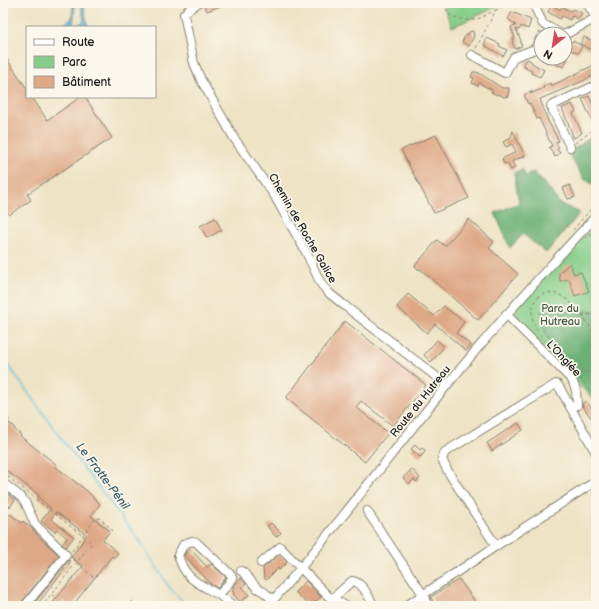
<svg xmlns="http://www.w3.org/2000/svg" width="599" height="609" font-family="'Balsamiq Sans',sans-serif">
  <rect width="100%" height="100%" fill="#fbf7ec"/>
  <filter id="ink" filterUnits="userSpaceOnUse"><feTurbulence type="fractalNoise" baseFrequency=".025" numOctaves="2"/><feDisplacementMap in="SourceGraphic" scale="8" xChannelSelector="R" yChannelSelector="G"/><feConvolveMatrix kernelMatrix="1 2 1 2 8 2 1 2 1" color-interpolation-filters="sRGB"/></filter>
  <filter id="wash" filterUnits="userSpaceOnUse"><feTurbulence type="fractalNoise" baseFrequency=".012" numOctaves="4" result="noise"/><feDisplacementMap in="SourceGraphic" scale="16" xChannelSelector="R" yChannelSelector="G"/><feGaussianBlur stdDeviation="0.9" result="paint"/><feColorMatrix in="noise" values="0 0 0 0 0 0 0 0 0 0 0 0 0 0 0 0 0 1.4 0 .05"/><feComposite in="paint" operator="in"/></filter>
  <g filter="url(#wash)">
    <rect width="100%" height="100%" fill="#eee3c4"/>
    <path fill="#85cd88" stroke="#507452" d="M442,3H501V5L452,27Z
      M596,225V402L510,315L566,253Z"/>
    <path fill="#6cb074" stroke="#446648" d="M596,134V186L584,179L568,153Z
      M522,169L526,176L534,172L551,191L559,203L580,213L546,253L523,234L510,248L495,213L519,203L514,173Z
      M541,311H596V400L546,336Z"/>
    <path fill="#64c2e2" stroke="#406f7f" d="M73,3H75V5L73,26L82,23L84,21L81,3H83L88,27H58V24L62,26L72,18Z"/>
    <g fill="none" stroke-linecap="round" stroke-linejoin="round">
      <path stroke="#64c2e2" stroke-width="1.5" d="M3,358L63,441L139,540L169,587L187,606"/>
    </g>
    <g id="blocks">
      <path fill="#dea785" d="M210,3H228L207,11L204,5Z
        M552,5L560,10L562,7L571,11L573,9L582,13L578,19L572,16L570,20L562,16L560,19L548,12Z
        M512,12L531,20L528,29L521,26L519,30L516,29L521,41L520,42L522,46L515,49L512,42L513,41L512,39L515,38L511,27L515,25V27L516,25L508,19Z
        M473,31L474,36L469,46L462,42L466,34L468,35L469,32Z
        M584,37L595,42L592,49L589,48V49L580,44Z
        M487,38L500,44L499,46L507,50L503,56L484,45Z
        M573,41L582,46L578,53L567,48L570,42H572Z
        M3,53L27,89V97H32L47,120L81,97H85L112,138L27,194L31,200L9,215L5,208L3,210Z
        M544,58H568L563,67L560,65L559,66L552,62L549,64Z
        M527,59L531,61V62L535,65L544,70L540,77L531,73L532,71L525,68L526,66L523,65Z
        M596,64V74L583,81L540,99L548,121L559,141L556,142L559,148L557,149L560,153L555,157L549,147L552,146L539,118L537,119L530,103L528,104L524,95L532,91L530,94L544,88L543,87L550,83L551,86Z
        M473,72H476L479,73L502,88H509L508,96L504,97L498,94L497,95L491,92L492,90L479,83L478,86L472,83L474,78L471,77Z
        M589,96L596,111V129L582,99Z
        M572,104L576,112L573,113L582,133L574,138L562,108Z
        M513,131L525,156L512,161L515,168L511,170L507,163L504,164L502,159L516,152L512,144L506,147L503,142L511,137Z
        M436,135L469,198L434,213L401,150Z
        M570,185L575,197L568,199L563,188Z
        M215,218L222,230L207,238L200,226Z
        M469,219L494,242L489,248L518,274L478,320L420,269L419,270L415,266L437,240L445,246Z
        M570,263L574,274L581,272L589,291L587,292L575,296L569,279L560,281L559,273Z
        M408,294L434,316L444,306L464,322L456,333L471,345L466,351L435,324L427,333L397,307Z
        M345,321L426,385L393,426L361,401L356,407L388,433L365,462L286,398Z
        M437,340L444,347L431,362L424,355Z
        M586,401L596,414V424L582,406V404Z
        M3,415L9,419L7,422L15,427L14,429L21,435L20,436L57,465L56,467L87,491L100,504L91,516L110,531L103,540L118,553L114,558L112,556L72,606H69L63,601L60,605L61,606H50L83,566L71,557L87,535L56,512L51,519L74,537L66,547L62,544L67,538L57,529L55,532L41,521L51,508L38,497L39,495L3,468Z
        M518,423L523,430L492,451L487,443Z
        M415,445L420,450L422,448L426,451L420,457L411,449Z
        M412,469L420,478L416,482L414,479L409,484L403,478Z
        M3,491L15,500L10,507L3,501Z
        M10,514L22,523L23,521L31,528L37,533L36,534L59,555L21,603L20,606H3V522Z
        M271,523L281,533L276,537L267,526Z
        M189,548L207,567L211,564L226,577L218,588L212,585L184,555Z
        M280,554L287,562L279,570L278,568L266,580L264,578L263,568Z
        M69,560L70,562L36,606H32Z
        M241,578L246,584L242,587L249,595L240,602L233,594L234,593L232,591L235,589L233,587L234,585L241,579Z
        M459,579L478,606H435L431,597Z
        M306,581L321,597L310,606L295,592Z"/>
    </g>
  </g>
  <g filter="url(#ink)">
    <use href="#blocks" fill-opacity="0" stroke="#858070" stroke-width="1"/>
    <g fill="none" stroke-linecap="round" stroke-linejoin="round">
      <g stroke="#858070" stroke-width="10">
        <path id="minor" d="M198,3L188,10L184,14L194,63L201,80L234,138L274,195L306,252L321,284L329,293L345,306L447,385
          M533,3L543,24L561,34H566L596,18
          M587,3L596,18
          M472,55L505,73L514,57L535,49L541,37
          M570,147L551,106L596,85
          M506,314L572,380L576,390L577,405
          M3,483L21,497L25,502L35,524L66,555L25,606
          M367,511L426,599V606
          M496,546L447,470L442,459L445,452L556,384L558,385L596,453
          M261,563L280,547L328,596L346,606
          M241,571L243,572L257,588L264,592L273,600
          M219,595L229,583L232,577L231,575L196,542L192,541L184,544L178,555C185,580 198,583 219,595L234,606
          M332,599L352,581C363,582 369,598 374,606
          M268,606C331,535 387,458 448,384C495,326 545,271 596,216
          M406,606L496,546L596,481"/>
      </g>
      <path stroke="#858070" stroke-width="1" stroke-dasharray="3 3" stroke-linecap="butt" d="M445,3C448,15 448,16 461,19C476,23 483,16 496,10
        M476,48L496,10L511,3
        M575,143L596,128
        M573,230L596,203
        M585,238L596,230
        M596,306L594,314L596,321
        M582,315L593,314
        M596,338C588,322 568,290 547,293C542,293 537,297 535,301C524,321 545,343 559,355C571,364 578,372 594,373L596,370
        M3,473L92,543L42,606
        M72,551L95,519L100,518L113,531
        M73,559L93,577
        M52,595L65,606
        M127,606L133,601"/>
      <use href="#minor" stroke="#fff" stroke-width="8"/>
    </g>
  </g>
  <g text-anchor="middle" stroke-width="3.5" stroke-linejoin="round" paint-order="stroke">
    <g font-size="11" fill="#1c1c1c" stroke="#fbf7ec">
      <text transform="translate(303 228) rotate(60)" y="4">Chemin de Roche Galice</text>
      <text transform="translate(564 358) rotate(47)" y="4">L'Onglée</text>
      <text transform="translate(420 401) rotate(-51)" y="4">Route du Hutreau</text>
    </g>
    <g font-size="11" fill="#415a42" stroke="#fbf7ec">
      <text x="560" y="312">Parc du<tspan x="560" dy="13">Hutreau</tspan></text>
    </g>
    <g font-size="12" font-style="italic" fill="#395e6b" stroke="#fbf7ec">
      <text transform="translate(103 476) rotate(53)" y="4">Le Frotte-Pénil</text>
    </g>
  </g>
  <rect width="599" height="609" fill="none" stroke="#fbf7ec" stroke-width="16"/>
  <rect x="26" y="26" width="130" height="72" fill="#fbf7ec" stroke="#a29f99"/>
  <rect x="34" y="39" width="20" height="6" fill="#ffffff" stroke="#a29f99"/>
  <text x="62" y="46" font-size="12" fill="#1c1c1c">Route</text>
  <rect x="34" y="56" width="20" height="12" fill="#85cd88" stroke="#a29f99"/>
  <text x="62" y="66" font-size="12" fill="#1c1c1c">Parc</text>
  <rect x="34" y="76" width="20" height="12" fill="#dea785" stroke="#a29f99"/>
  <text x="62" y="86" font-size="12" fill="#1c1c1c">Bâtiment</text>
  <g transform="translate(553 46) rotate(210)"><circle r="19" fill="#fbf7ec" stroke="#a29f99"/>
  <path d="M0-3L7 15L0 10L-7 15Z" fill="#d1495b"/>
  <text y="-6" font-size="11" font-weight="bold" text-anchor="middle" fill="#1c1c1c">N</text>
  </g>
</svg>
